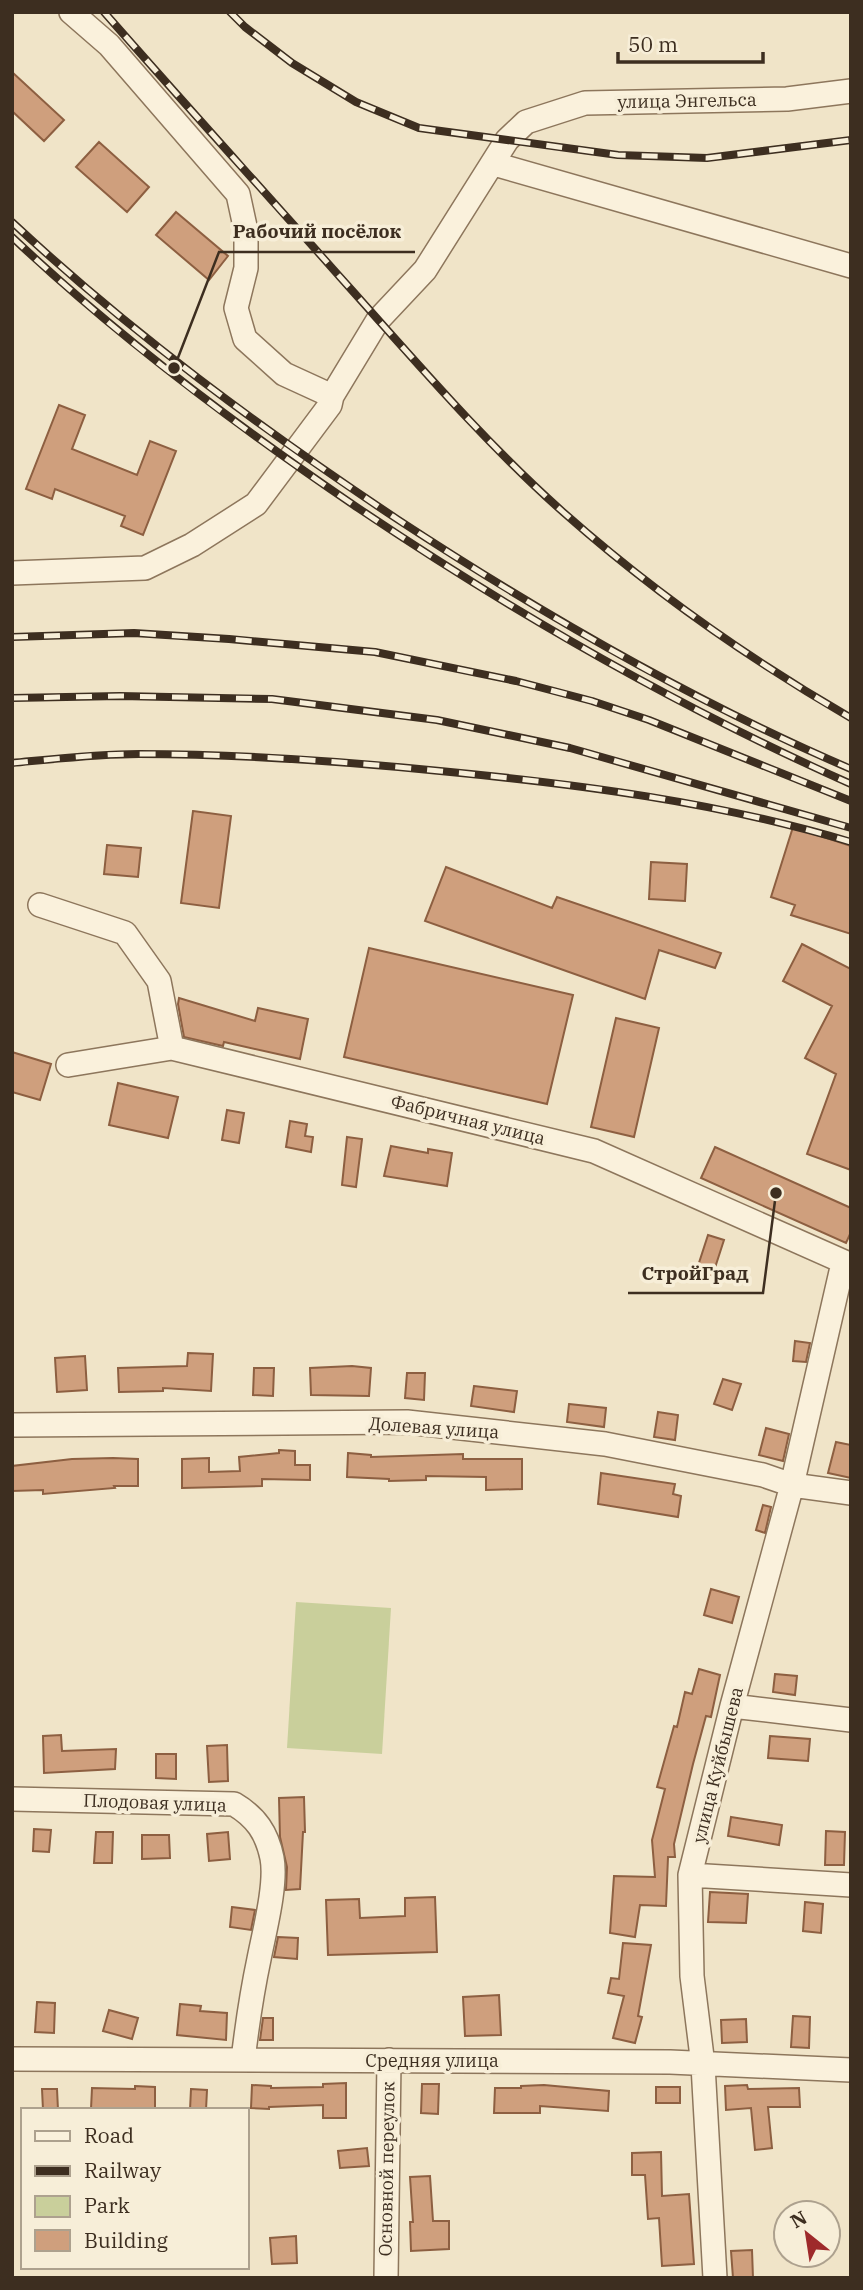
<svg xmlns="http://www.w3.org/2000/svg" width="863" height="2290" font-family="'IBM Plex Serif',serif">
  <rect width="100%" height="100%" fill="#f0e4c8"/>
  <path fill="#c9cf9b" d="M296,1602L391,1608L382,1754L287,1748Z"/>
  <path fill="#cf9f7d" stroke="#8d5f41" stroke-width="2" d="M12,72L64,120L44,141L12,111Z
    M99,142L149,187L127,212L76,167Z
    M176,212L228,256L209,280L156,235Z
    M59,405L85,415L72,449L137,475L150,441L176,451L143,535L121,526L125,516L55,489L52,499L26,489Z
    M193,811L231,816L219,908L181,903Z
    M793,827L851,846V934L791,915L795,905L771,897Z
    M107,845L141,848L138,877L104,874Z
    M651,862L687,864L685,901L649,899Z
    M446,867L552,908L557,897L721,953L715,968L659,950L645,999L425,921Z
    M802,944L851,969V1170L807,1154L836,1074L805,1058L832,1006L783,981Z
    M369,948L573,995L547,1104L344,1057Z
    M179,998L255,1021L258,1008L308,1019L300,1059L224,1042L223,1046L184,1037L178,1004Z
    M616,1018L659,1028L634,1137L591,1127Z
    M12,1052L51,1064L40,1100L12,1092Z
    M118,1083L178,1097L168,1138L109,1125Z
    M227,1110L244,1113L239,1143L222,1140Z
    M290,1121L307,1124L305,1136L313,1137L311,1152L286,1147Z
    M347,1137L362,1139L356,1187L342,1185Z
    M391,1146L428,1153V1149L452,1153L447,1186L384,1176Z
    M715,1147L851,1208V1232L846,1243L701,1178Z
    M708,1235L724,1240L712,1277L696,1272Z
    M795,1341L810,1343L806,1362L793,1361Z
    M188,1353L213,1354L211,1391L163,1388V1391L119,1392L118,1368L187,1366Z
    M85,1356L87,1390L57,1392L55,1358Z
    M352,1366L371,1368L369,1396L311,1395L310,1368Z
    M254,1368H274L273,1396L253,1395Z
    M407,1373H425L424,1400L405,1398Z
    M723,1379L741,1384L732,1410L714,1404Z
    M474,1386L517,1391L514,1412L471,1406Z
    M569,1404L606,1408L604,1427L567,1422Z
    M658,1412L678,1415L675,1440L654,1437Z
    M766,1428L789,1434L783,1461L759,1455Z
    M836,1442L851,1445V1478L828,1473Z
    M279,1450L295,1451V1465H310V1480L262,1479V1486L182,1488V1459L209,1458V1472L240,1471L239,1457L279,1453Z
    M348,1453L371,1455V1457L463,1454V1459H522V1489L486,1490V1477L426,1476V1480L389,1481V1479L347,1477Z
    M113,1458L138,1459V1486H114L115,1488L43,1494V1490L12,1491V1466L72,1459Z
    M601,1473L675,1484L673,1494L681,1496L678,1517L598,1504Z
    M763,1505L771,1507L765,1533L756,1530Z
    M711,1589L739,1597L732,1623L704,1615Z
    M699,1669L720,1675L711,1717L706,1716L693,1764L674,1844L675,1857H668L666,1906L640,1905L635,1937L610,1933L614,1876L655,1877L652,1840L665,1789L657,1787L674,1726L677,1727L685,1692L692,1694Z
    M775,1674L797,1676L795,1695L773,1692Z
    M61,1735L62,1751L116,1749L115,1769L44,1773L43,1736Z
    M770,1736L810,1739L808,1761L768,1758Z
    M227,1745L228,1781L209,1782L207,1746Z
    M156,1754H176V1779L156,1778Z
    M304,1797L305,1832H303L300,1889L286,1890L287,1867L280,1837L279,1798Z
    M731,1817L782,1825L779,1845L728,1836Z
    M34,1829L51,1830L49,1852L33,1851Z
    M826,1831L845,1832L844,1865H825Z
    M96,1832H113L112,1863H94Z
    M228,1832L230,1859L209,1861L207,1834Z
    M142,1835H169L170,1858L142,1859Z
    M710,1892L748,1894L746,1923L708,1922Z
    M435,1897L437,1952L328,1955L326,1900L359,1899L360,1918L405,1916V1898Z
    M805,1902L823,1904L821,1933L803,1931Z
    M232,1907L255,1910L251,1930L230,1927Z
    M278,1937L298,1938L297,1959L274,1957Z
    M623,1943L651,1945L638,2016L642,2017L635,2043L613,2038L624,1996L608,1993L611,1978L619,1979Z
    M499,1995L501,2035L465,2036L463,1997Z
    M37,2002L55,2003L54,2033L35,2032Z
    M180,2004L201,2006L200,2011L227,2013L226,2040L177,2035Z
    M109,2010L138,2018L132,2039L103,2031Z
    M793,2016L810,2017L809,2048L791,2047Z
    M263,2018H273V2040H260Z
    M746,2019L747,2042L722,2043L721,2020Z
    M346,2083V2118H323V2105L269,2107V2109L251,2108L252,2085L271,2086V2088L323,2087V2084Z
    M422,2084H439L438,2114L421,2113Z
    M544,2085L609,2091L608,2111L540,2106V2113H494L495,2088H521V2086Z
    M747,2085L748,2089L799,2088L800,2107H768L772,2148L755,2150L751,2108L726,2110L725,2086Z
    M135,2086L155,2087V2109H91L92,2088L135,2089Z
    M656,2087H680V2103H656Z
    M42,2089H57L58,2110H43Z
    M191,2089L207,2090L206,2110H190Z
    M367,2148L369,2166L340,2168L338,2151Z
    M661,2152L662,2196L689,2194L694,2264L662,2266L659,2218L648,2219L645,2175H632V2153Z
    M430,2176L433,2221H449V2249L411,2251L410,2222H413L410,2177Z
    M296,2236L297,2263L272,2264L270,2238Z
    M752,2250L753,2278H733L731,2251Z"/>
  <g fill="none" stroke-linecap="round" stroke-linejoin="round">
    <g stroke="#8d765c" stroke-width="26">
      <path id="minor" d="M71,12L109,45L238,194L246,231V268L236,308L245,339L284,374L332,396
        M494,164L851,266
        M12,573L145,568L192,545L256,504L330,405L332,396L378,320L425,270L507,140L526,122L585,103L787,99L851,91
        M40,905L125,933L159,981L172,1048
        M68,1065L172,1048L594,1151L851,1265
        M12,1425L407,1422L605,1444L763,1475L792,1485L851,1493
        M732,1706L851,1720
        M12,1799L234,1804C256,1817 267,1833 272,1858C277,1884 264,1933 259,1959C252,1992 247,2026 243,2060
        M690,1875L851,1885
        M12,2059L670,2062L851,2070
        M386,2278L389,2060
        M715,2278L703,2065L692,1976L690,1875L732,1706L792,1485L843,1263"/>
    </g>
    <use href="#minor" stroke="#faf1dc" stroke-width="23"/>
    <g stroke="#3d2e20" stroke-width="8">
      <path id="rail" d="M104,12C182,101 262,189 340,277C412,357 482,440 563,512C651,590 749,659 851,718
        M230,12L245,27L292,63L356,102L419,128L618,155L707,158L851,140
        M12,222C131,333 262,429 397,519C542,614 692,701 851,769
        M12,237C119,338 237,426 358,508C514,613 678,707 851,784
        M12,637L134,633L229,639L375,652L516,681L592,701L649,720L851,801
        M12,698L120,696L272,699L437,720L570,748L851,828
        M12,763C54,759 97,754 139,754C239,754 340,761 440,771C578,784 717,802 851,842"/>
    </g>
    <use href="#rail" stroke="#f7eed8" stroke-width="5" stroke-dasharray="16" stroke-linecap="butt"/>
  </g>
  <g text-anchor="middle" stroke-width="7" stroke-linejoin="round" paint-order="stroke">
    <g font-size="18" fill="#3d2e20" stroke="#f7eed8">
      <text transform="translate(687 101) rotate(-1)" y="6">улица Энгельса</text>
      <text transform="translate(468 1120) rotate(14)" y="6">Фабричная улица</text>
      <text transform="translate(434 1428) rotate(4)" y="6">Долевая улица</text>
      <text transform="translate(718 1765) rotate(-76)" y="6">улица Куйбышева</text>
      <text transform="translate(155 1803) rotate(2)" y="6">Плодовая улица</text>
      <text x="432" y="2067">Средняя улица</text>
      <text transform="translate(387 2169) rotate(-89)" y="6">Основной переулок</text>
    </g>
  </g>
  <path fill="none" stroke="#3d2e20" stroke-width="2.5" d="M174 368L219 252H415M776 1193L763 1293H628"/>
  <g fill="#3d2e20" stroke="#f7eed8" stroke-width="2.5">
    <circle cx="174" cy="368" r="7"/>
    <circle cx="776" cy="1193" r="7"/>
  </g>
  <g font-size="19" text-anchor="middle" font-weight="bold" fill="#3d2e20" stroke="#f7eed8" stroke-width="7" stroke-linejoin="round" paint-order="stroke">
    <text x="317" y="238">Рабочий посёлок</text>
    <text x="695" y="1280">СтройГрад</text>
  </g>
  <rect width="863" height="2290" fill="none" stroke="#3d2e20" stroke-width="28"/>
  <rect x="21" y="2108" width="228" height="161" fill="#f7eed8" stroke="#ada18e" stroke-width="2"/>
  <rect x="35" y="2131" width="35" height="10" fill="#faf1dc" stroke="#ada18e" stroke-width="2"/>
  <text x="84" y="2143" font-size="21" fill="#3d2e20">Road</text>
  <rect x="35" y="2166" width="35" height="10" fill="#3d2e20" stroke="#ada18e" stroke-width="2"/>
  <text x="84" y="2178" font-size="21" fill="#3d2e20">Railway</text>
  <rect x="35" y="2196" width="35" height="21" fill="#c9cf9b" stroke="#ada18e" stroke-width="2"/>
  <text x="84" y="2213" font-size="21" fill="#3d2e20">Park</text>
  <rect x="35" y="2230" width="35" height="21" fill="#cf9f7d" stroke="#ada18e" stroke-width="2"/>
  <text x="84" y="2248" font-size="21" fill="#3d2e20">Building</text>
  <g transform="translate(807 2234) rotate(330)"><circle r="33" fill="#f7eed8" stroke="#ada18e" stroke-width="2"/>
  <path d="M0-5L12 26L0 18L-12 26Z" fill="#9e2a2b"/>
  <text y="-10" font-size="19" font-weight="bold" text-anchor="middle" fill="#3d2e20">N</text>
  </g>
  <path d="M618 52v10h145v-10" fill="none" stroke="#3d2e20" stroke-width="3.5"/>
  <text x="628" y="52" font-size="21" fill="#3d2e20" stroke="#f7eed8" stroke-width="5" paint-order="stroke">50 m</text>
</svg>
